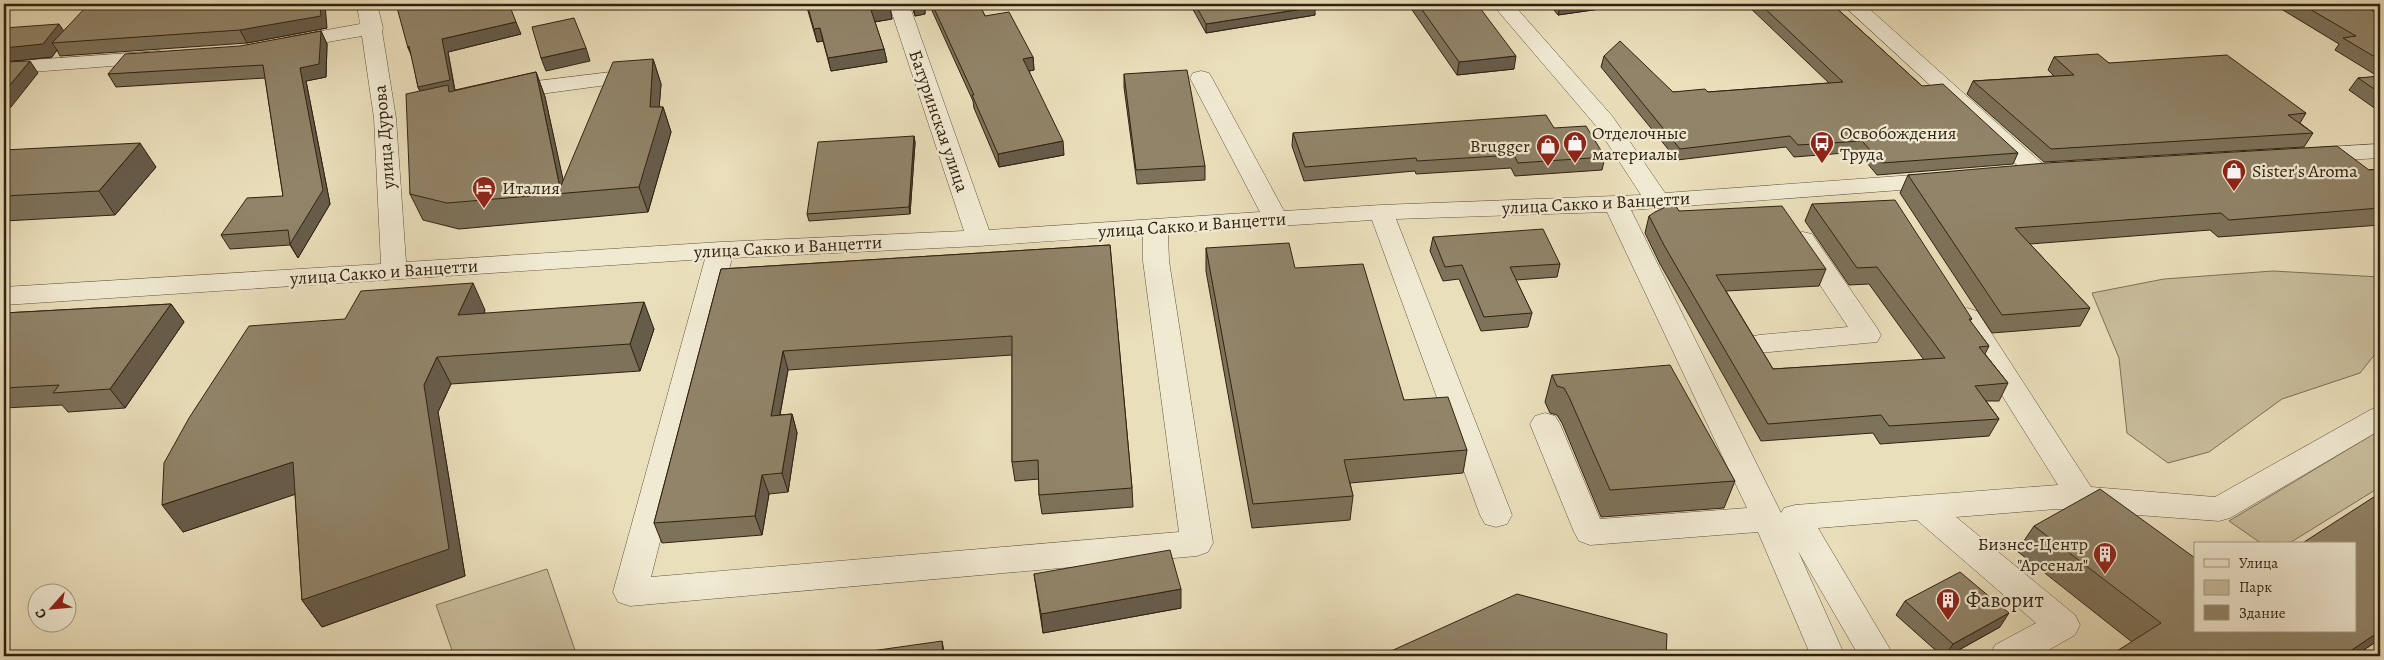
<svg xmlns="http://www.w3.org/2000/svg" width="2384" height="660" font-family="Alegreya,serif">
  <rect width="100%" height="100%" fill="#eadfbb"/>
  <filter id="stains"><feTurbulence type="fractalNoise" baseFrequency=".004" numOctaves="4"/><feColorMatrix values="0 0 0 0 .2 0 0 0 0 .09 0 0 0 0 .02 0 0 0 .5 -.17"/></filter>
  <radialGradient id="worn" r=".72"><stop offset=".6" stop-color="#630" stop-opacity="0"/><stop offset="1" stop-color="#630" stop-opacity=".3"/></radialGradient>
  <path fill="#cabf9e" stroke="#7d7058" d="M2273,271L2380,277V348L2360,373L2282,399L2209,452L2168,463L2127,433L2119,358L2092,293L2164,279Z
    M2380,430V487L2288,544H2262L2229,521Z
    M547,569L577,656H454L436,605Z"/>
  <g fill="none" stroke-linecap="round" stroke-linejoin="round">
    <g stroke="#5e513c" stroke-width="1">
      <path id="minor" d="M357,4H377L383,28L382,31L396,118L406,262L721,242L964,231L889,4H909L989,230L1260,212L1190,78L1193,73L1201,71L1209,73L1212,78L1284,211L1381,205L1641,195L1597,127L1492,4H1513L1613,117L1665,193L1941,173L1950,175L1953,180L1950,185L1941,187L1631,210L1781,513L1784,508L1795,505L2058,485L1953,317L1957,311L1967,308L1977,311L2091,487L2215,497L2370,410L2380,406V430L2230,518L2219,521L2056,509L1956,517L2075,615L2080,625L2075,635L2038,656H1990L1995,645L2036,623L1917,520L1818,528L1894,656H1859L1798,551L1845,656H1811L1758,532L1590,545L1579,541L1574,532L1530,424L1535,416L1545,413L1555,416L1560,424L1600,519L1747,508L1607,212L1396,219L1512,515L1507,524L1496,527L1485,524L1480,515L1372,220L1168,233L1169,261L1213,543L1208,552L1197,556L630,606L618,602L613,592L705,259L4,305V287L381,264L374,118L362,36L288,49L281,47L278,43L281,39L288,37L360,24ZM1143,235V261L1179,532L651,577L732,258L979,246Z
        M1842,4H1864L2045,166L2049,171L2045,176L2037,178L2029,176Z
        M158,51L166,52L169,57L166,62L4,74V62Z
        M644,68L652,69L655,74L652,79L503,99L495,97L492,92L495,87L503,85Z
        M2380,144V158L2311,162L2303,160L2299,155L2303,150L2311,148Z
        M1803,232L1812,234L1877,328L1881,335L1877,342L1759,353L1749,351L1745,344L1749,337L1759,335L1848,327L1790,240L1794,234Z"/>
    </g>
    <use href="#minor" fill="#f1ead3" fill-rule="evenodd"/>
  </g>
  <path fill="#7d725a" stroke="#302211" d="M806,4H889L892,19L875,22L884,49L887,62L831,71L823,41L817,42Z
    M911,4H925V14L915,16Z
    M929,4H979L985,16L1033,57L1034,70L1029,71L1064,155L999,167L974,108L973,101Z
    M1190,4H1313L1315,15L1206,33Z
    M1408,4H1477L1514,69L1457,75Z
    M1549,4H1634L1558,15Z
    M1746,4H1832L1922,86L2018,153L2013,164L1877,175L1858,152L1794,157L1786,147L1677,160L1601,67L1604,56L1673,92H1708L1829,83Z
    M2273,4H2361L2380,15V112L2349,90L2358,78L2379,77L2335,50L2339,44Z
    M2367,4H2380V11Z
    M327,28L247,43L60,56L57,50L52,57L4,62L64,31Z
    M321,31L327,44L326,77L306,81L330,204L298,258L290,245L230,249L221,235L283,196L265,78L116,87L108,74Z
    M521,34L448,52L455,90L536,72L545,97L563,181L653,59L661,84L659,107H663L671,132L648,212L459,229L423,220L410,194L420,91L418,87L412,57L408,48Z
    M2054,57L2109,63L2306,113L2300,123L2313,133L2304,147L2044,162L1967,94L1973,81L2054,76L2048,70Z
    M1124,74L1205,166V180L1137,184L1124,87Z
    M1554,128L1605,157L1602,170L1515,176L1511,168L1416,174L1415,171L1304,181L1292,146L1293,133Z
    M914,136L915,143L910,214L809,221L807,214Z
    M4,150L156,167L115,215L4,221Z
    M2380,169V225L2218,237L2210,230L2030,244L2090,308L2080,326L1992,333L1900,193L1908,175L2369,170Z
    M1812,204L1972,319L1970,321L1989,346L1985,354L2008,383L1999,401H1986L1999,419L1989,436L1880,444L1873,433L1761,441L1660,264L1645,233L1649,216L1679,211L1826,269L1819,286L1726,291L1773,369L1924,360L1869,284L1849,285L1805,221Z
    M1433,237L1560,264L1557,277L1516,280L1532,313L1528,327L1481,331L1459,279L1443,281L1430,251Z
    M1110,245L1132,488L1133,507L1042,514L1039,495V479L1015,481L1012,462V355L788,370L780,415L792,414L797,433L788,492L769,494L762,535L662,543L654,523L721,269Z
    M1206,248L1295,268L1404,400L1467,450L1463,473L1350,483L1353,496L1350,520L1252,528L1206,271Z
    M171,304L184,322L125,408L68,412L62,405L4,408V313Z
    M485,310L484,313L654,329L640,371L451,384L438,412L465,576L322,627L302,600L295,494L183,532Z
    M1552,375L1735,481L1724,508L1601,517L1562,423L1557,415L1550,413L1545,402Z
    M2380,493V639L2355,656L2132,642L2017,551L2034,526L2195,631Z
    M1034,574L1181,608L1043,633Z
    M1905,601L2000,627L1948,656H1942L1896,615Z"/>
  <path fill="#665c4a" stroke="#302211" d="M320,4H325L327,28L247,43L240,30Z
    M913,4H925V14L915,16Z
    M1561,4H1634L1558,15Z
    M890,7L892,19L873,22L871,10Z
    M1315,7V15L1206,33V24Z
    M516,22L521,34L448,52L455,93L424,100L418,87L442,39Z
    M59,24L68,37L52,43L57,50L52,57L4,62V48Z
    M820,28L823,41L817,42L814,29Z
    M321,31L327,44L326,77L306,81L330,204L298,258L290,244L300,68Z
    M586,48L590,61L546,71L541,58Z
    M884,49L887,62L831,71L828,58Z
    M1516,56L1514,69L1457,75L1459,62Z
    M1033,57L1034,70L1024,72L1023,59Z
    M653,59L661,84L658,123L663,107L671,132L648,212L639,187L650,107Z
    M30,61L38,73L11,107L4,108V92Z
    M536,72L545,97L566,193L560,188Z
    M914,136L915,143L910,214L909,207Z
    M1063,141L1064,155L999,167L998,154Z
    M140,143L156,167L115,215L99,191Z
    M473,283L485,310L471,341L458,315Z
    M644,302L654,329L640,371L630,344Z
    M171,304L184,322L125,408L110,389Z
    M783,351L788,370L776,435L771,416Z
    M437,357L451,384L438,412L465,576L322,627L302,600L424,385Z
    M792,414L797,433L788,492L782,473Z
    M293,462L311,489L183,532L162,505Z
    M762,475L769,494L762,535L755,516Z
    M1181,589V608L1043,633L1041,614Z
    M2009,613L2000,627L1948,656H1945L1953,644Z
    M2380,631V639L2355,656H2343Z
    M942,641L945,656H943Z"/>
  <path fill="#918469" stroke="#302211" d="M116,4H320L321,16L240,30L52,43L86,7Z
    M396,4H509L516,22L442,39L450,80L418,87L409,46L408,48Z
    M807,4H889L890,7L871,10L884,49L828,58L820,28L814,29Z
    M932,4H979L985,16L1009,12L1033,57L1023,59L1063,141L998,154L972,95H974Z
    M1195,4H1313L1315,7L1206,24Z
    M1418,4H1477L1516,56L1459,62Z
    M1760,4H1832L1922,86L1943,84L2018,153L1882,163L1862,141L1798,145L1790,136L1680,149L1604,56L1620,41L1673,92L1705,89L1708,92L1843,82Z
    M2301,4H2361L2380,15V60L2343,38L2356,36Z
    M574,18L586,48L541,58L532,27Z
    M59,24L43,44L4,48V28Z
    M321,31L319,64L300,68L323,190L290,244L288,230L221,235L247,198L283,196L263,65L108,74L125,54L240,46Z
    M2098,54L2109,63L2227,55L2306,113L2288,115L2313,133L2051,149L1973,81L2074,75L2054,57Z
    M653,59L650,107H663L639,187L447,203L410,194L406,94L448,85L449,92L536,72L560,188L613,62Z
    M30,61L4,92V62Z
    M1187,70L1205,166L1136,170L1124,74Z
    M2380,76V93L2358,78Z
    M1546,115L1554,128L1586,126L1605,157L1518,163L1514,155L1417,161L1416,158L1305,167L1293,133Z
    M914,136L909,207L807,214L818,142Z
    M140,143L99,191L4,196V150Z
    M2337,146L2369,170L2380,169V208L2229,220L2221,213L2015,228L2090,308L2002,315L1908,175L2046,163Z
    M1895,200L1972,319H1969L1989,346L1979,347L2008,383L1975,386L1999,419L1889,426L1881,415L1768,424L1665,247L1649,216L1655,212L1674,203L1679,211L1782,206L1826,269L1716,275L1773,369L1945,358L1877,267L1857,268L1812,204Z
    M1543,229L1560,264L1510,267L1532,313L1484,317L1462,265L1445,267L1433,237Z
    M1289,243L1295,268L1363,264L1404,400L1448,397L1467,450L1344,460L1353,496L1253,504L1206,248Z
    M1110,245L1132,488L1039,495L1038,460L1012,462V336L783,351L771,416L792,414L782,473L762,475L755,516L654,523L721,269Z
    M473,283L458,315L644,302L630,344L437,357L424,385L449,549L302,600L293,462L162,505L164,463L189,418L249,326L345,319L361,291Z
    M171,304L110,389L53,393L59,385L4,388V313Z
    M1670,365L1735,481L1610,490L1569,397L1564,388L1557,386L1552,375Z
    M2100,489L2195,558V631H2355V544H2301L2380,493V631L2343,656H2109L2161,623L2034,526Z
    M1170,550L1181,589L1041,614L1034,574Z
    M1960,572L2009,613L1953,644L1905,601Z
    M1517,594L1667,634L1666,656H1380Z
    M942,641L943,656H836Z"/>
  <defs>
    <g id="shop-pin" transform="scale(1.25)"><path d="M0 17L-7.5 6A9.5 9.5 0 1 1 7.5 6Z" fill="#8f2418" stroke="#f1ead3"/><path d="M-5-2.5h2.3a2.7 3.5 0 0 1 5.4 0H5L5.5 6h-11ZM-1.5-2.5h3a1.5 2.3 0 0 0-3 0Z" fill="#fff"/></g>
    <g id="bus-pin" transform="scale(1.25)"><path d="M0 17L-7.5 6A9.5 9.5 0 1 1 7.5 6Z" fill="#8f2418" stroke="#f1ead3"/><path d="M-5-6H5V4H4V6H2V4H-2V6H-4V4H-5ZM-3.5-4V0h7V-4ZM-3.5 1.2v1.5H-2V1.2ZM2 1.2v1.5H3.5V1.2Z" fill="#fff"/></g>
    <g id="hotel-pin" transform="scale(1.25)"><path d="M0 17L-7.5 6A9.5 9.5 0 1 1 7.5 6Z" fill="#8f2418" stroke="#f1ead3"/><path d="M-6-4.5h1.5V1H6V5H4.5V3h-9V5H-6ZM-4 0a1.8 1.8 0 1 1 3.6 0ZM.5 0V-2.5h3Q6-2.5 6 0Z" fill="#fff"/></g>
    <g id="building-pin" transform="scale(1.25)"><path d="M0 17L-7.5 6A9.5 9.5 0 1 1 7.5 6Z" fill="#8f2418" stroke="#f1ead3"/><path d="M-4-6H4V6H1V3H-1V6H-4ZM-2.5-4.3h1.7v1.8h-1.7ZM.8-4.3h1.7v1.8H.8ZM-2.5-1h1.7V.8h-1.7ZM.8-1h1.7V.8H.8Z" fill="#fff"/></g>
  </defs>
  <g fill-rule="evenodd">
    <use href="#shop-pin" x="1575" y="143"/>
    <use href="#bus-pin" x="1822" y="143"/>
    <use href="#shop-pin" x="1548" y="146"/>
    <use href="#shop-pin" x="2234" y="171"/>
    <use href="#hotel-pin" x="484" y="188"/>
    <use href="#building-pin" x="2105" y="554"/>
    <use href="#building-pin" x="1948" y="600"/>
  </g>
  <g text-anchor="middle" stroke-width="4.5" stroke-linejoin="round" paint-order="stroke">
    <g font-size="18" fill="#302211" stroke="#f1ead3">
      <text transform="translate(939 121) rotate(71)" y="6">Батуринская улица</text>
      <text transform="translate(384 137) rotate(-95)" y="6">улица Дурова</text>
      <text transform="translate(1596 203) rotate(-3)" y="6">улица Сакко и Ванцетти</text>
      <text transform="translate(1192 225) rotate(-4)" y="6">улица Сакко и Ванцетти</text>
      <text transform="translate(788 247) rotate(-3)" y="6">улица Сакко и Ванцетти</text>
      <text transform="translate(384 272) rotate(-4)" y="6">улица Сакко и Ванцетти</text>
    </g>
    <g font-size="18" fill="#302211" stroke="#f1ead3" text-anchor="start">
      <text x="1592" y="139">Отделочные<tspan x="1592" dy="21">материалы</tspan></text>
      <text x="1840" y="139">Освобождения<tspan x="1840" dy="21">Труда</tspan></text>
      <text x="1530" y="152" text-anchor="end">Brugger</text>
      <text x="2252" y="177">Sister's Aroma</text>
      <text x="502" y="194">Италия</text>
      <text x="2088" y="550" text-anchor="end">Бизнес-Центр<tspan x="2088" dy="21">"Арсенал"</tspan></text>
    </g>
    <g font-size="21" fill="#302211" stroke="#f1ead3" text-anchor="start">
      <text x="1966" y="607">Фаворит</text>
    </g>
  </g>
  <rect width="2384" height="660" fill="none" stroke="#eadfbb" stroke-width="20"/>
  <rect x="5" y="5" width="2374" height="650" fill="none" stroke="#302211" stroke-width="2.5"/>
  <rect x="10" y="10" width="2364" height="640" fill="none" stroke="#302211"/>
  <rect x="2194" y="542" width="162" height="90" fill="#f1ead3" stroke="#a49a85"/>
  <rect x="2204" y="559" width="25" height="8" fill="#f1ead3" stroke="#a49a85"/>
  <text x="2239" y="568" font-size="15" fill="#302211">Улица</text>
  <rect x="2204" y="580" width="25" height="15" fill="#cabf9e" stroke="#a49a85"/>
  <text x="2239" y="592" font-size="15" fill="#302211">Парк</text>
  <rect x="2204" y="605" width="25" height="15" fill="#918469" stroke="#a49a85"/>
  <text x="2239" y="618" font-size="15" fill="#302211">Здание</text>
  <g transform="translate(52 608) rotate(243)"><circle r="24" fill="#f1ead3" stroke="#a49a85"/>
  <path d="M0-4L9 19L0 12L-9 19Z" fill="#8f2418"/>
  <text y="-8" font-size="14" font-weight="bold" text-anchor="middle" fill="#302211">С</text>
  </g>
  <rect width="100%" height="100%" filter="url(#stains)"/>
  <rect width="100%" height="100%" fill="url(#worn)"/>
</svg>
